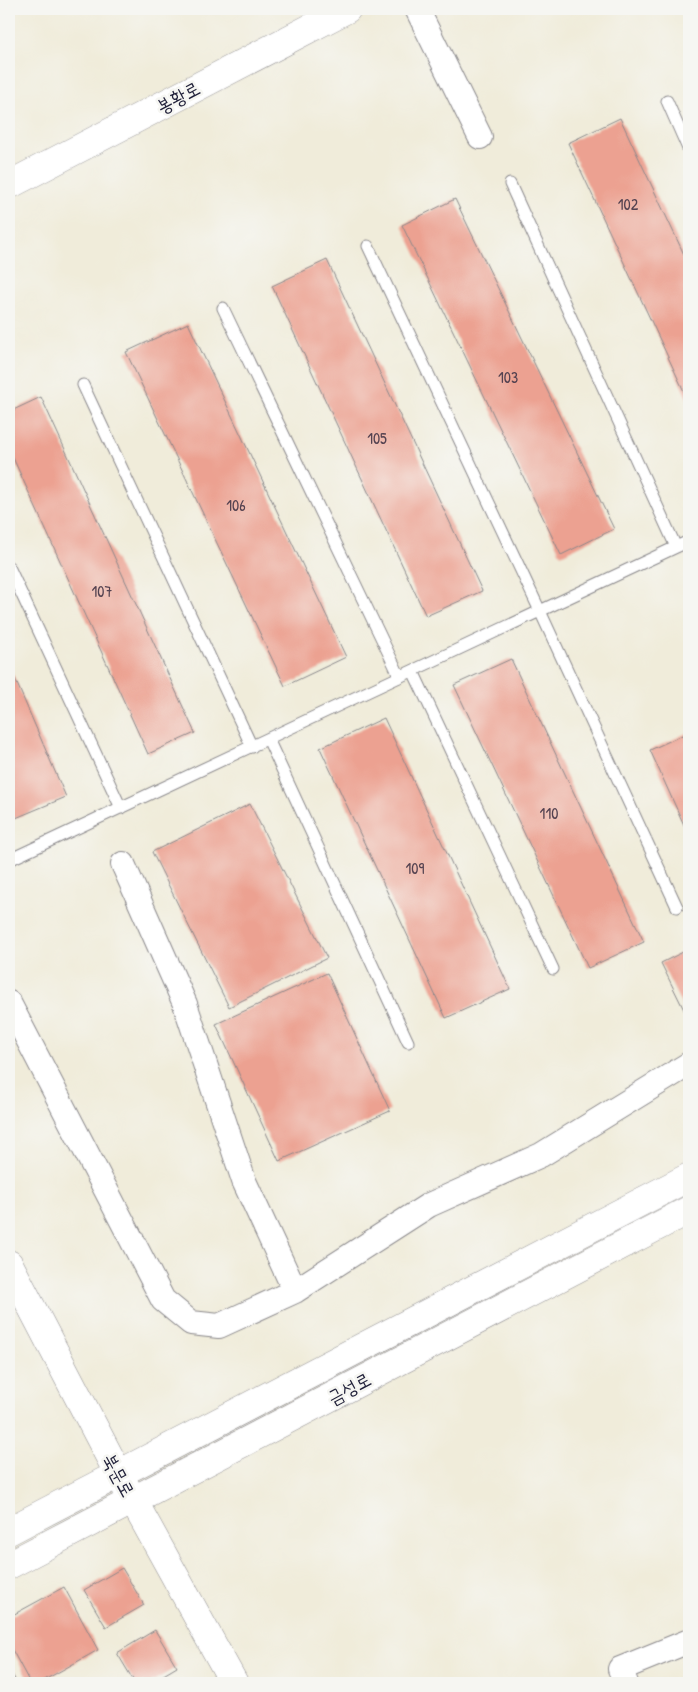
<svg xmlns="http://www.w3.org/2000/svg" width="698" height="1692" font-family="'Patrick Hand','Poor Story',sans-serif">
  <rect width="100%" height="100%" fill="#f6f6f2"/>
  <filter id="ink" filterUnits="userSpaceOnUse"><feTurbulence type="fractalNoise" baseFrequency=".02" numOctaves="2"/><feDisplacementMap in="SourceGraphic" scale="10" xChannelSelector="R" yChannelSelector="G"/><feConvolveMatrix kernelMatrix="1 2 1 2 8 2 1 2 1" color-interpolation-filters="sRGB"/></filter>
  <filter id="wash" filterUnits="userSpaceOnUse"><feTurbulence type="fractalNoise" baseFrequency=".0096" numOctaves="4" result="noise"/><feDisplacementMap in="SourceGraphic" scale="20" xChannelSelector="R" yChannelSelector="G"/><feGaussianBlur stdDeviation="1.12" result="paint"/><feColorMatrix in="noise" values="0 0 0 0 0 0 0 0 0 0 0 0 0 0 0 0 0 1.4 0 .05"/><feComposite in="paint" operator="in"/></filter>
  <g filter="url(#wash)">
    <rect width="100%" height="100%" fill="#f0ecda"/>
    <g id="blocks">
      <path fill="#eca191" d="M620,118L689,265V402L568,143Z
        M455,199L614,529L561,555L402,225Z
        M327,260L482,591L426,616L272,286Z
        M188,323L346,657L285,686L126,352Z
        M41,397L195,733L148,754L9,449V412Z
        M511,659L644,942L588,968L454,685Z
        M9,665L66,797L11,820L9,815Z
        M384,718L510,989L446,1018L320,748Z
        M689,732V836L650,750Z
        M250,804L327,958L229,1007L152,852Z
        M689,949V1020L661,963Z
        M327,973L390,1111L279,1161L216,1024Z
        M122,1568L144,1605L106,1627L84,1590Z
        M64,1587L98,1650L39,1683H30L9,1644V1617Z
        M155,1630L177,1667L150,1683H135L117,1653Z
        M9,1669L17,1683H9Z"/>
    </g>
  </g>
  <g filter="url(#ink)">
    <use href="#blocks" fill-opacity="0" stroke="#89878a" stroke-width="1"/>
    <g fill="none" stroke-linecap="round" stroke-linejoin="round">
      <g stroke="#89878a" stroke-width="13">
        <path id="service" d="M667,101L689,151
          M510,184L676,547
          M368,246L540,611L677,907
          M223,308L400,677
          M83,385L252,747
          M9,567L121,808
          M413,671L553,969
          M268,739L408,1042
          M9,860L689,541"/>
      </g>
      <g stroke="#89878a" stroke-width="26">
        <path id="minor" d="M417,9L480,137
          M123,864L185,1004L244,1181L295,1291
          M9,1003L163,1300L191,1323L219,1326L295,1291L429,1205L541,1155L689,1064
          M626,1683L620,1669L689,1641"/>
      </g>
      <g stroke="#89878a" stroke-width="29">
        <path id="tertiary" d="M9,185L347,9
          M9,1264L118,1473L234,1683
          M9,1531L689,1177
          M9,1565L689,1210"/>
      </g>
      <use href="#service" stroke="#fff" stroke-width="11"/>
      <use href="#minor" stroke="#fff" stroke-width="24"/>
      <use href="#tertiary" stroke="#fff" stroke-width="28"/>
    </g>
  </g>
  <g text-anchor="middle" stroke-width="5" stroke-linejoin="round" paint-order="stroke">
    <g font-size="16" fill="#544250">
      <text x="628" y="210">102</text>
      <text x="508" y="383">103</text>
      <text x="377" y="444">105</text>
      <text x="236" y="511">106</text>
      <text x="102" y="597">107</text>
      <text x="549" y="819">110</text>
      <text x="415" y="874">109</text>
    </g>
    <g font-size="19" fill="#22223b" stroke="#f6f6f2">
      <text transform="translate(178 97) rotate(-28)" y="7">봉황로</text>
      <text transform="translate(349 1388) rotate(-28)" y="7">금성로</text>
      <text transform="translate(119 1475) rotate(61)" y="7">북문로</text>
    </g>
  </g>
  <rect width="698" height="1692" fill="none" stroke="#f6f6f2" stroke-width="30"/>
</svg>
